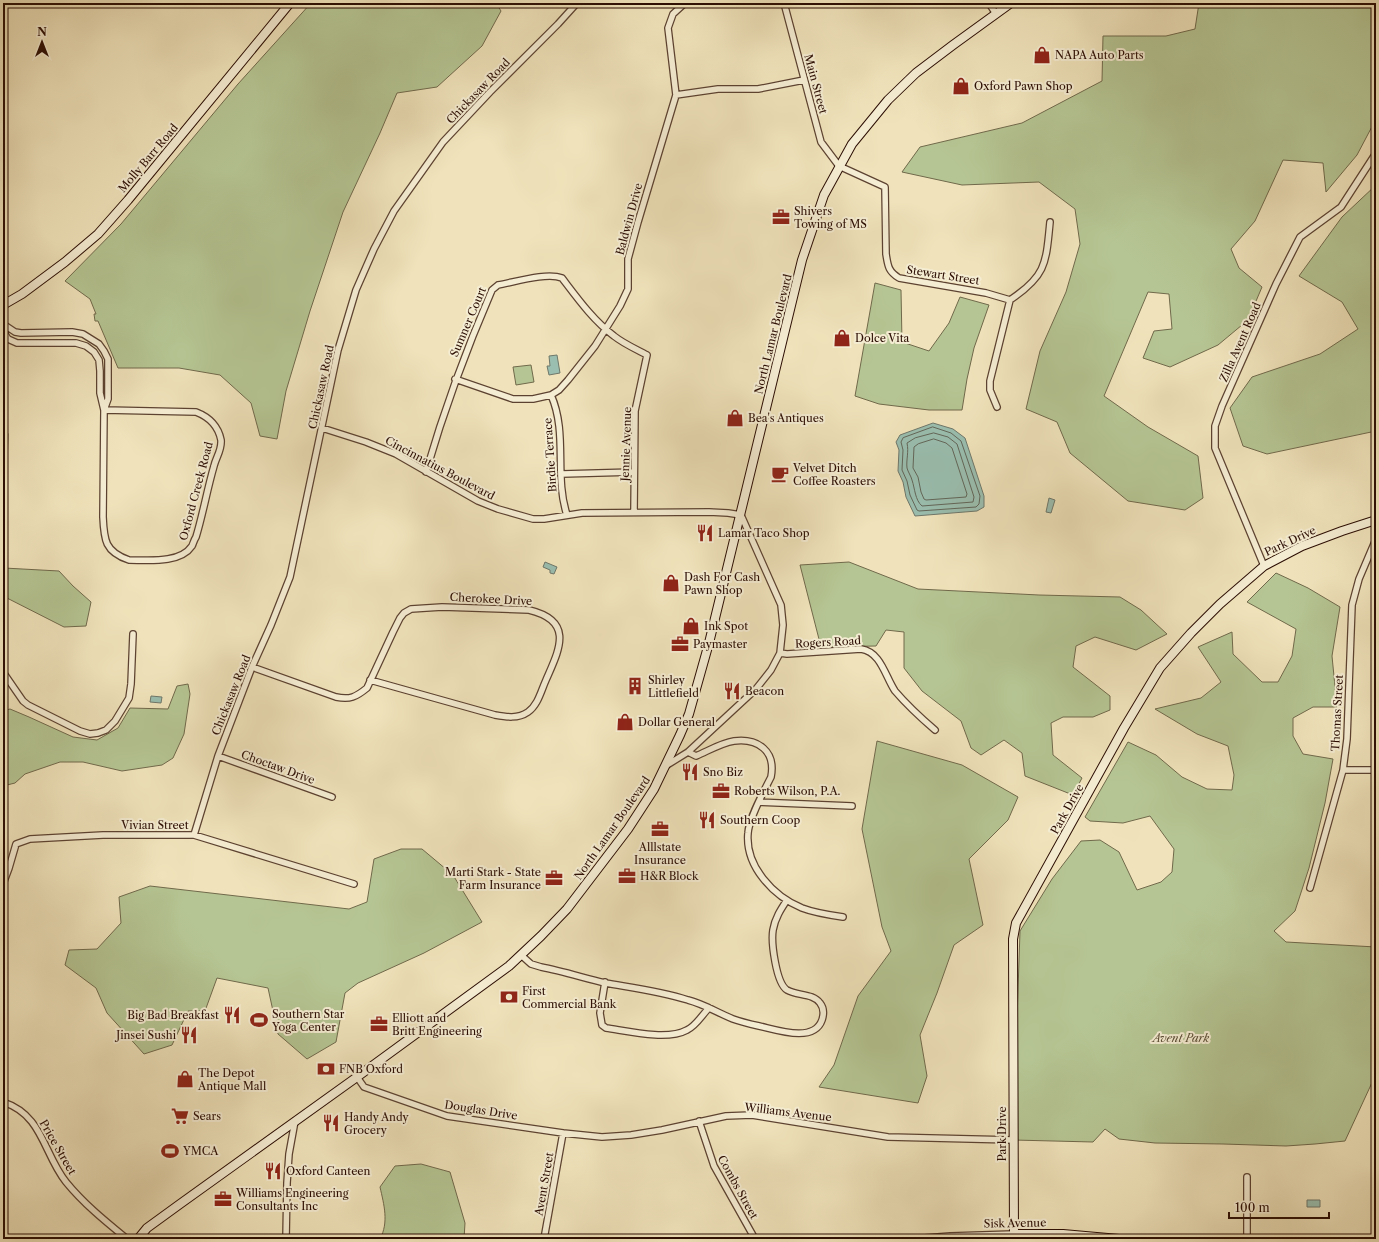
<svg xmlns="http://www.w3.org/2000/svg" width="1379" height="1242" font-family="'Libre Caslon Text',serif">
  <rect width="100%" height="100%" fill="#f0e3bb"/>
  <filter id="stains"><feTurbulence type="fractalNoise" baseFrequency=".005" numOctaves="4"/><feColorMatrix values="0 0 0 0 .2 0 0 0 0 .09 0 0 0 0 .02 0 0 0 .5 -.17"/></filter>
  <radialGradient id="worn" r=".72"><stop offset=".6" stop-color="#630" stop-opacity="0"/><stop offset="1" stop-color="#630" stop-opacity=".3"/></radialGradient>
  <path fill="#b5c593" stroke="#70694b" d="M311,3H496L501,11L482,46L437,87L397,93L380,133L343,212L310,311L286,391L277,439L260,436L251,403L220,375L179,368H118L98,321H95L94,314H96L90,299L65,281L121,224L238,84Z
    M1199,3H1376V119L1357,155L1326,192L1323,163L1283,160L1255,221L1231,249L1239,268L1262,287L1248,320L1218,345L1170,367L1143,358L1154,331L1172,329L1169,294L1148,292L1104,396L1148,427L1198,456L1203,498L1185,510L1128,501L1070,453L1057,422L1026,409L1040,351L1066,292L1080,244L1075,209L1039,182L962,185L902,172L920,147L1022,123L1102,81L1103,36H1166L1195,29Z
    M1376,185V431L1267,454L1243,446L1230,408L1252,377L1320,354L1358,329L1342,302L1299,276L1342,217Z
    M875,283L901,290L902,342L929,351L949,323L960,297L989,305L974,348L967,379L962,410H929L879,404L855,396Z
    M531,365L534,382L516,385L513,367Z
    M3,422L8,434L4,568L59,571L73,586L91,602L86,626L64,627L3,596Z
    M849,562L918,589L1039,595L1120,597L1141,610L1167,634L1136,650L1095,637L1076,646L1073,667L1110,696V710L1093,717H1063L1051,723L1053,755L1082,778L1073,795L1025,776L1022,753L1004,740L981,755L971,748L961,721L922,691L904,668V632L886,630L876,646L821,647L800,565Z
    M1276,573L1308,588L1340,607L1332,656L1337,707H1313L1293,718V736L1303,754L1333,759L1325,803L1309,868L1295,911L1274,931L1286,942L1376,947V1074L1345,1141L1315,1144L1286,1146L1223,1144L1155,1143L1119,1139L1105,1129L1093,1142L1013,1140L1020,931L1052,879L1081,841L1100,840L1119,852L1137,890L1161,882L1172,872L1174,849L1150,816L1123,823L1090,821L1085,817L1128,742L1156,755L1182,777L1207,789L1232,790L1234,775L1228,746L1197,734L1155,709L1201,698L1221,682L1198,647L1232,632L1233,654L1262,682H1278L1292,656L1296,629L1247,602Z
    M188,684L190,694L184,734L173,758L162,765L122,771L83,762H60L25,774L15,783L3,786V711L10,709L29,717L73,737L97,740L118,728L130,708L168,709L177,686Z
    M877,741L962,765L1018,797L1008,820L969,859L983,925L954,945L937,993L920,1035L927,1076L918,1103L819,1087L834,1065L858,996L891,951L882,927L862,829Z
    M401,849H422L453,875L482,922L424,953L358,983L345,993L336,1042L307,1059L278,1034L268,988L217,978L205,1011H188L172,1045L144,1054L107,1013L96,988L65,965L69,950L97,949L121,923L119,897L150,886L349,909L367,902L374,859Z
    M421,1164L450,1172L465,1223L464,1239H380C389,1222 384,1205 380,1187L395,1166Z"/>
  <path fill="#9abeaf" stroke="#6e776a" d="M557,355L560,373L549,375L547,366H550L549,356Z
    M933,423L953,429L965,438L984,496V507L977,511L915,516L906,497L903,482L898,471L899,450L896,442L900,435Z
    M1049,498L1055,500L1051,513L1046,512Z
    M545,562L557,567L554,574L550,573V570L543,567Z
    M151,696L162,697L161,703L150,702Z
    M1307,1200H1320V1207H1307Z"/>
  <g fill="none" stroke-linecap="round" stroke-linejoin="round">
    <path stroke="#626659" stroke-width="1" d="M933,427L951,433L961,441L980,496L979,504L976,507L919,511L917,510L910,495L907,481L902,470L903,450L901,442L903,438Z
      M934,433L948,437L957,444L974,497L973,502L922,506C915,500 915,489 912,480C911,476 908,472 907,468C906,460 909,452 907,443L915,438Z
      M934,439L946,443L952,448L967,494L966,497L926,500L924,499L921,492L918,477L913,468L914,447L918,444Z"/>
    <g stroke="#5c4231" stroke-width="8">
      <path id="street" d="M784,3L821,142L839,166L885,187L886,254C888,266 888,271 899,278L986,293L1010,300
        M989,3L996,14
        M676,95L718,89H758L804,80
        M1010,300C1046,276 1046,264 1050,222
        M3,324L15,332L21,333L72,332L83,334L99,344L104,351L108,359V399L104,410
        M3,331L8,339L17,343H76L86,346L94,352L99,360L100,371V393L104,410L103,517C104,540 105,552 129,560C147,560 180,564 192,546C193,544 194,540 196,537C203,514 207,490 214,466C216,457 222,450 221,440C218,425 209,417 196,412L104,410
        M455,379L513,399H533L551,395L559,390L568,380L595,346L620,306L628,289V259L638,222L676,95L668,28L673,14L685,3
        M551,395C568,433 554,476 567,515
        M997,407L990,390V381L1010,300
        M322,428L366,442L396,454L478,501L498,509L533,519H544L582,513L709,512L728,513L741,515L781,605L783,625L780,653L771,670L756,689L688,752L667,765
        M426,472C444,410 466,350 492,290L498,285C515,282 547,272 562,278C578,299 593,320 614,336C624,344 636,349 647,355L635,411L634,512
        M562,474L634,472
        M1264,566L1215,448V426L1222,406L1276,284L1300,237L1341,207L1376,153
        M780,653L787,654L861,649C881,652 885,676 895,691C907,705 921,718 935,730
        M252,667L336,697C350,700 356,697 367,688L393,632L400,618L404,613L411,609L442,607L529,610C575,621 559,650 546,680C541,691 538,705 528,712C518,719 506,717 495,715L370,680
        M3,672L23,701L28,705L80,731L90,734L98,733L106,730L115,721L129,698L131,684L133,634
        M688,752L696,756C708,751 721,743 734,741C758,738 776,751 771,777C764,791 749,818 748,833C745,866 773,896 802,908C815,913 829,915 843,917
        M218,756L332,797
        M1343,770H1376
        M759,802L852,806
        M194,835L218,756L252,667L271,625L290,577L338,350L356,290L374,249L394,211L443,142L490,92L558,24L577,3
        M3,884L9,868L16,844L30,839L103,835H194L354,884
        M1310,888L1343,770L1347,739L1352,605L1359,579L1376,539
        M521,955L531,964L541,967C562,971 584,978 605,983C634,988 660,991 688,1000C704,1004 718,1013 733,1019C741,1022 750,1024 759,1026C777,1030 814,1043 822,1020C824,1014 824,1008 820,1003C813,993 797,996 787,990C776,983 771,942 773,930C775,918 781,909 787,900
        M605,982L600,1013L602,1025L606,1028C627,1031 667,1041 687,1030C696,1026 702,1015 709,1008
        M357,1077L364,1087L447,1116L563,1133L602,1137L631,1135L662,1130L726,1116L752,1115L888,1137L1013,1140
        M3,1102C43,1115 43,1153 66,1182C84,1204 105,1221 127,1239
        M699,1121L714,1166L755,1239
        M286,1239L287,1183L289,1154L295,1121
        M544,1239L563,1133
        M912,1239L950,1236L1014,1234
        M1247,1239V1177"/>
    </g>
    <g stroke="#2b0d03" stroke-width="10">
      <path id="secondary" d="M3,305L22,294L65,262L98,234L128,200L290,3
        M1014,1234H1063L1119,1239
        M138,1239L147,1228L180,1204L357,1077L509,966L541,936L567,909L628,829L654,789L680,735L689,714L709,643L802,260L824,195L852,144L888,100L916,73L953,45L1011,3
        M1014,1239L1013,939L1016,923L1124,728L1160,668L1191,633L1220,604L1264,566L1302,546L1342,531L1376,520"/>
    </g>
    <use href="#street" stroke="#f5edd3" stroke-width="5.5"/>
    <use href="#secondary" stroke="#f5edd3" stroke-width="8"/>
  </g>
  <defs>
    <g id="shop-bare" transform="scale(1.38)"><path d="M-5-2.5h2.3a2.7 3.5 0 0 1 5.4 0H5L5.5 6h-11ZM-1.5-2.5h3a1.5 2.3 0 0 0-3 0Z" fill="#8f2418" stroke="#f5edd3" stroke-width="2.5" paint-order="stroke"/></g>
    <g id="office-bare" transform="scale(1.38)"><path d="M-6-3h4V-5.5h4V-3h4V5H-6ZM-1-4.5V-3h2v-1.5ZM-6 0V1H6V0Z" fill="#8f2418" stroke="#f5edd3" stroke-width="2.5" paint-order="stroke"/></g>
    <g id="cafe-bare" transform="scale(1.38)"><path d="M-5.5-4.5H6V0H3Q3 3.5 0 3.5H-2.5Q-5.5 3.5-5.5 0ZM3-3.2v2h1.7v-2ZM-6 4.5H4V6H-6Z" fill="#8f2418" stroke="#f5edd3" stroke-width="2.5" paint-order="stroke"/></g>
    <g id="restaurant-bare" transform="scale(1.38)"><path d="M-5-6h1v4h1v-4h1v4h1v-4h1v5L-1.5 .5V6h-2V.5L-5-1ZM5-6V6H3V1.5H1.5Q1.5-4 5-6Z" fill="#8f2418" stroke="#f5edd3" stroke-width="2.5" paint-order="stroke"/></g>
    <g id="building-bare" transform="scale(1.38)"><path d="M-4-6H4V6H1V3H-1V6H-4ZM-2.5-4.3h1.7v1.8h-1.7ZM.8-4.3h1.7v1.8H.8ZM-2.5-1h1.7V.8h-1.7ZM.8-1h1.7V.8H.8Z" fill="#8f2418" stroke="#f5edd3" stroke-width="2.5" paint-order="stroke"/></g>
    <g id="bank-bare" transform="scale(1.38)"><path d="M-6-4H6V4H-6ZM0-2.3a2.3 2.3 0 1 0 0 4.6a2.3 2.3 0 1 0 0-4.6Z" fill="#8f2418" stroke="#f5edd3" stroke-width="2.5" paint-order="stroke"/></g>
    <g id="stadium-bare" transform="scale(1.38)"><path d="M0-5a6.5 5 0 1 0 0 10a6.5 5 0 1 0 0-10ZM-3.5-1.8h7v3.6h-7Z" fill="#8f2418" stroke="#f5edd3" stroke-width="2.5" paint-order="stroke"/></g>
    <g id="supermarket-bare" transform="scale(1.38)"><path d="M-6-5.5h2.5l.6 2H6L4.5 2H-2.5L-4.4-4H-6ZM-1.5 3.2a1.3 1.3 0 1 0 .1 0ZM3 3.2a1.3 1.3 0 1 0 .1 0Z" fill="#8f2418" stroke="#f5edd3" stroke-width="2.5" paint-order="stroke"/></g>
  </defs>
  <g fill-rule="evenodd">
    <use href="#shop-bare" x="1042" y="55"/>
    <use href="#shop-bare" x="961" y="86"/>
    <use href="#office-bare" x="781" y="217"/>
    <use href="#shop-bare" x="842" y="338"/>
    <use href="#shop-bare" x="735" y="418"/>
    <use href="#cafe-bare" x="780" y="474"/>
    <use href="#restaurant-bare" x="705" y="533"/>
    <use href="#shop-bare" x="671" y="583"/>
    <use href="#shop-bare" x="691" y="626"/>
    <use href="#office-bare" x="680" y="644"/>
    <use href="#building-bare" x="635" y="686"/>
    <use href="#restaurant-bare" x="732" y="691"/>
    <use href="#shop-bare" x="625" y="722"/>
    <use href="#restaurant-bare" x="690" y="772"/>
    <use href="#office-bare" x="721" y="791"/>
    <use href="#restaurant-bare" x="707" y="820"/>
    <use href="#office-bare" x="660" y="829"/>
    <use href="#office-bare" x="627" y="876"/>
    <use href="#office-bare" x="554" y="878"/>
    <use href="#bank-bare" x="509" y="997"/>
    <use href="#restaurant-bare" x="232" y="1015"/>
    <use href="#stadium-bare" x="259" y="1020"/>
    <use href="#office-bare" x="379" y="1024"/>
    <use href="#restaurant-bare" x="189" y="1035"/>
    <use href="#bank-bare" x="326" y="1069"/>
    <use href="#shop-bare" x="185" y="1079"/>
    <use href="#supermarket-bare" x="180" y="1116"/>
    <use href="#restaurant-bare" x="331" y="1123"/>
    <use href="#stadium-bare" x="170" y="1151"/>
    <use href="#restaurant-bare" x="273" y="1171"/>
    <use href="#office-bare" x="223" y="1199"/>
  </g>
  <g text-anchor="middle" stroke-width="4" stroke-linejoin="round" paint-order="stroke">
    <g font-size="11" fill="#2b0d03" stroke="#f5edd3" text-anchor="start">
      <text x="1055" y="59">NAPA Auto Parts</text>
      <text x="974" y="90">Oxford Pawn Shop</text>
      <text x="794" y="215">Shivers<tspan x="794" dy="13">Towing of MS</tspan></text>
      <text x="855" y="342">Dolce Vita</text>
      <text x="748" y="422">Bea's Antiques</text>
      <text x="793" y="472">Velvet Ditch<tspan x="793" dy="13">Coffee Roasters</tspan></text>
      <text x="718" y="537">Lamar Taco Shop</text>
      <text x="684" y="581">Dash For Cash<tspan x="684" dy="13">Pawn Shop</tspan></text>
      <text x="704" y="630">Ink Spot</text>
      <text x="693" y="648">Paymaster</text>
      <text x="648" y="684">Shirley<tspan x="648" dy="13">Littlefield</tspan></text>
      <text x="745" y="695">Beacon</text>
      <text x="638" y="726">Dollar General</text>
      <text x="703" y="776">Sno Biz</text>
      <text x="734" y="795">Roberts Wilson, P.A.</text>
      <text x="720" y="824">Southern Coop</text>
      <text x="660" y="851" text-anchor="middle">Alllstate<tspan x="660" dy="13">Insurance</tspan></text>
      <text x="541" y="876" text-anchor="end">Marti Stark - State<tspan x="541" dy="13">Farm Insurance</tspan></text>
      <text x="640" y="880">H&amp;R Block</text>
      <text x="522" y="995">First<tspan x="522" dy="13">Commercial Bank</tspan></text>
      <text x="272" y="1018">Southern Star<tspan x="272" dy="13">Yoga Center</tspan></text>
      <text x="219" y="1019" text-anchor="end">Big Bad Breakfast</text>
      <text x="392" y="1022">Elliott and<tspan x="392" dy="13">Britt Engineering</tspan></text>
      <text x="176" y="1039" text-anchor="end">Jinsei Sushi</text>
      <text x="339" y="1073">FNB Oxford</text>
      <text x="198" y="1077">The Depot<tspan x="198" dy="13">Antique Mall</tspan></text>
      <text x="193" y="1120">Sears</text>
      <text x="344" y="1121">Handy Andy<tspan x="344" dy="13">Grocery</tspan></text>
      <text x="183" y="1155">YMCA</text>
      <text x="286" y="1175">Oxford Canteen</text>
      <text x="236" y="1197">Williams Engineering<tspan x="236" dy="13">Consultants Inc</tspan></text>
    </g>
    <g font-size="11" fill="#2b0d03" stroke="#f5edd3">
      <text transform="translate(816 84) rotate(75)" y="4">Main Street</text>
      <text transform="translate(478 91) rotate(-46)" y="4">Chickasaw Road</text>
      <text transform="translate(148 158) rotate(-50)" y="4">Molly Barr Road</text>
      <text transform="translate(629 219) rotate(-75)" y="4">Baldwin Drive</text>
      <text transform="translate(943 275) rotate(9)" y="4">Stewart Street</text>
      <text transform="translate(468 322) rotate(-67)" y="4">Sumner Court</text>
      <text transform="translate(773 334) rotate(-76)" y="4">North Lamar Boulevard</text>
      <text transform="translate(1240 342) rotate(-66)" y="4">Zilla Avent Road</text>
      <text transform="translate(321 387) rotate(-78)" y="4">Chickasaw Road</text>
      <text transform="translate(626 444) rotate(-88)" y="4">Jennie Avenue</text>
      <text transform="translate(550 455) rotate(-94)" y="4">Birdie Terrace</text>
      <text transform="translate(440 468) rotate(28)" y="4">Cincinnatius Boulevard</text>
      <text transform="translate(196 491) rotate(-75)" y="4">Oxford Creek Road</text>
      <text transform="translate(1290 541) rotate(-25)" y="4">Park Drive</text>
      <text transform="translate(491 599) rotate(3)" y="4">Cherokee Drive</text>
      <text transform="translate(828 642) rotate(-3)" y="4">Rogers Road</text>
      <text transform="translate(231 695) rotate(-68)" y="4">Chickasaw Road</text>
      <text transform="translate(1337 713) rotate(-87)" y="4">Thomas Street</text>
      <text transform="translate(278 767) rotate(20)" y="4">Choctaw Drive</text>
      <text transform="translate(1067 809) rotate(-61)" y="4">Park Drive</text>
      <text x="155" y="829">Vivian Street</text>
      <text transform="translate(612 828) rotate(-55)" y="4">North Lamar Boulevard</text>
      <text transform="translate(481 1110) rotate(9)" y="4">Douglas Drive</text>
      <text transform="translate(788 1112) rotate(7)" y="4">Williams Avenue</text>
      <text transform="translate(1002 1134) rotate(-90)" y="4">Park Drive</text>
      <text transform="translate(58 1147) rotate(60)" y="4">Price Street</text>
      <text transform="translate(544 1184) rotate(-80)" y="4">Avent Street</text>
      <text transform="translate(738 1187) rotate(61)" y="4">Combs Street</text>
      <text transform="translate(1015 1223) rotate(-1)" y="4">Sisk Avenue</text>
    </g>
    <g font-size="11" font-style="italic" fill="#5b4d35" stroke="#f5edd3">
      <text x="1181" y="1042">Avent Park</text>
    </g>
  </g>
  <rect width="1379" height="1242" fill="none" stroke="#f0e3bb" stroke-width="16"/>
  <rect x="4" y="4" width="1371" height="1234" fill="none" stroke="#2b0d03" stroke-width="2"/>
  <rect x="8" y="8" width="1363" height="1226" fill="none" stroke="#2b0d03"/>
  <g transform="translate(42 42)" stroke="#f5edd3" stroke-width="3" paint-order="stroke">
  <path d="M0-3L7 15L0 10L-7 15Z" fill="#2b0d03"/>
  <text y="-6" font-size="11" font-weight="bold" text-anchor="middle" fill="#2b0d03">N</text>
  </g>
  <path d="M1229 1212v6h100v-6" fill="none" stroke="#2b0d03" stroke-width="2"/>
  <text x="1235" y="1212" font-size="12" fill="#2b0d03" stroke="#f5edd3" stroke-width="3" paint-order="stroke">100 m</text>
  <rect width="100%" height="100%" filter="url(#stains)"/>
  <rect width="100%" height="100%" fill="url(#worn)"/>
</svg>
